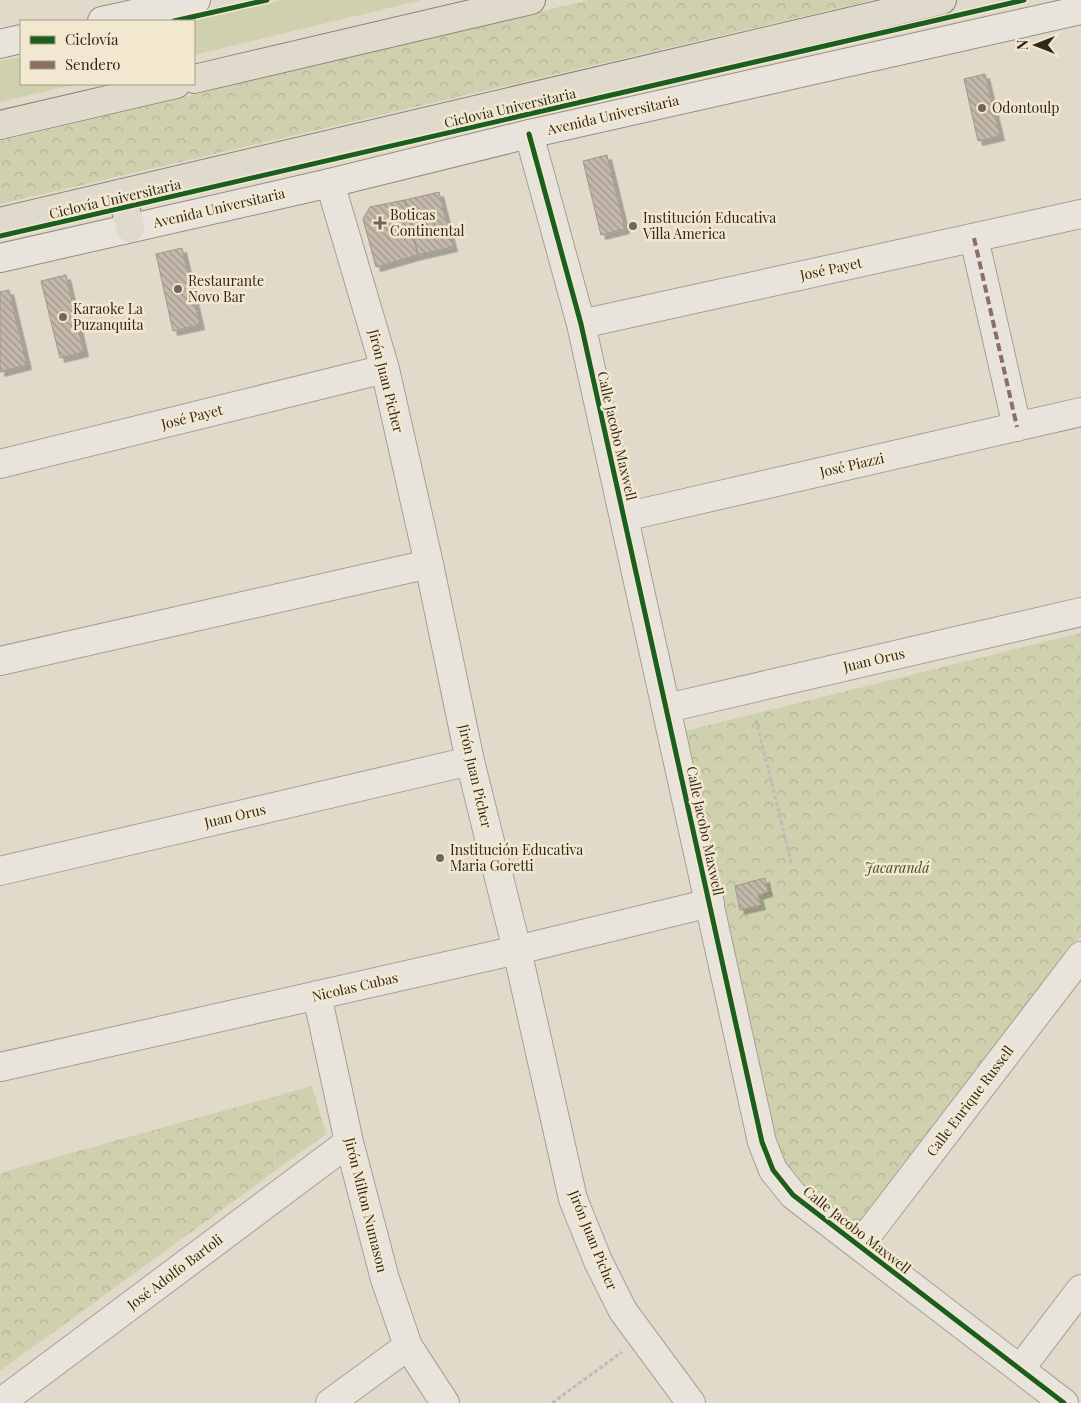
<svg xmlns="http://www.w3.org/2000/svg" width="1081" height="1403" font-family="'Playfair Display',serif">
  <defs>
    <pattern id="park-crowns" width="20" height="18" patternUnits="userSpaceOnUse" patternTransform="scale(1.25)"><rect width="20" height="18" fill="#cfd0ad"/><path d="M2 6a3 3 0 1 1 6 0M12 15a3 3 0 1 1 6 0" fill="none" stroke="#b2b394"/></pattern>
    <pattern id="building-back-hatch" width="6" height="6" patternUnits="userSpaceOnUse" patternTransform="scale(1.25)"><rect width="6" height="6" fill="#c4b8ab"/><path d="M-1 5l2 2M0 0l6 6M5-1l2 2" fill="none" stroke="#a0968b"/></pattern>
    <filter id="shadow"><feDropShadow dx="4.5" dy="4.5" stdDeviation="0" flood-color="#0004"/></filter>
  </defs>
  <rect width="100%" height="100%" fill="#e1daca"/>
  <path fill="#cfd0ad" d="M283,0H422L194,55V21H185Z
    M21,57V84H77L0,102V61Z"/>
  <path fill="url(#park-crowns)" d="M589,0H873L0,204V141Z
    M1081,633V936L858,1234L790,1186L772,1143L677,733Z
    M312,1086L326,1134L0,1371V1173Z"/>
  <path fill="url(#building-back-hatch)" stroke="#a0968a" filter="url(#shadow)" d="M985,74L1000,136L978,141L964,79Z
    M607,155L625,229L601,235L583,161Z
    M439,192L453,247L418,255L405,200Z
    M405,200L418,255L376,267L363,219L370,207Z
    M182,248L200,325L173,331L156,254Z
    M66,275L84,352L60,358L41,281Z
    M9,290L27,365L0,372V292Z
    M765,878L768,892L758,895L761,905L740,910L735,886Z"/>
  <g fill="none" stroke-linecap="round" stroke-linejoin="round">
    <g stroke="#a69f94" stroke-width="30">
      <path id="street" d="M529,134L581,324L762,1142L773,1170L793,1195L1064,1403
        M330,183L385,369L429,564L470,761L517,950L573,1199L598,1261L623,1311L691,1403
        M974,238L1017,427
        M581,324L1081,214
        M0,464L385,369
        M624,517L1081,412
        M0,661L429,564
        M667,708L1081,612
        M0,871L470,761
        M317,995L349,1142L385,1279L408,1346L445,1403
        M0,1067L517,950L710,903
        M859,1246L1081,956
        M1020,1369L1081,1289
        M0,1403L349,1142
        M330,1403L408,1346"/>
    </g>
    <g stroke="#958e84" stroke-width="30">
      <path id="secondary" d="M102,21L196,0
        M0,44L21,39
        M0,258L330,183L529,134L1081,10"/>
    </g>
    <g stroke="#8b847a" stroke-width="30">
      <path id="primary" d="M194,79L531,0
        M0,125L176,84
        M122,193L130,228
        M0,222L942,0"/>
    </g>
    <path stroke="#c1bbb3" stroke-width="3" stroke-dasharray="4 2.5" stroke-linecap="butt" d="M756,720L792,865
      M552,1403L622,1352"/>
    <use href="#street" stroke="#e9e4db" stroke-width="28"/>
    <use href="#secondary" stroke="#e9e4db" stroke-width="28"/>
    <use href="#primary" stroke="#e0dacd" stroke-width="28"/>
    <path stroke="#8d6e63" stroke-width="4" stroke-dasharray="8 4" stroke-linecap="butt" d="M974,238L1017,427"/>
    <g stroke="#f2e8d0" stroke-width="8">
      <path id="cycleway" d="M174,21L267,0
        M529,134L581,324L762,1142L773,1170L793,1195L1064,1403
        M0,236L1024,0"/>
    </g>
    <use href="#cycleway" stroke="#1b5e20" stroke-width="5"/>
  </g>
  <g fill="#70665a" stroke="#f2e8d0" stroke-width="2">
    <circle cx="982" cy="108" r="5"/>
    <path d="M377.5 215.5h5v5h5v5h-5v5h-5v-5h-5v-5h5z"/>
    <circle cx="633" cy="226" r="5"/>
    <circle cx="178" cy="289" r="5"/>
    <circle cx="63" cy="317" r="5"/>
    <circle cx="440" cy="858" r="5"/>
  </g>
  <g text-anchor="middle" stroke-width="5" stroke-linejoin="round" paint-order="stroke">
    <g font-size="14" fill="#33271d" stroke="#f2e8d0">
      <text transform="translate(510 108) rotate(-13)" y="5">Ciclovía Universitaria</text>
      <text transform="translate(613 115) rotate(-13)" y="5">Avenida Universitaria</text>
      <text transform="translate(115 199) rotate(-13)" y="5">Ciclovía Universitaria</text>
      <text transform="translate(219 208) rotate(-13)" y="5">Avenida Universitaria</text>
      <text transform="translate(831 269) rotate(-12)" y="5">José Payet</text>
      <text transform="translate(386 381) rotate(76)" y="5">Jirón Juan Picher</text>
      <text transform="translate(192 417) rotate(-14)" y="5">José Payet</text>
      <text transform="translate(617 436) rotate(77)" y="5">Calle Jacobo Maxwell</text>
      <text transform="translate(852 465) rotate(-13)" y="5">José Piazzi</text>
      <text transform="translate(874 660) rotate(-13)" y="5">Juan Orus</text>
      <text transform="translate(475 776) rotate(77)" y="5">Jirón Juan Picher</text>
      <text transform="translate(235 816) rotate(-13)" y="5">Juan Orus</text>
      <text transform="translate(705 831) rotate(78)" y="5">Calle Jacobo Maxwell</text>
      <text transform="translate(355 987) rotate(-13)" y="5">Nicolas Cubas</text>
      <text transform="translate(970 1101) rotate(-53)" y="5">Calle Enrique Russell</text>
      <text transform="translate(366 1205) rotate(76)" y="5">Jirón Milton Numason</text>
      <text transform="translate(857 1230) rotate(38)" y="5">Calle Jacobo Maxwell</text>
      <text transform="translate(593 1240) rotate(68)" y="5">Jirón Juan Picher</text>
      <text transform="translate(175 1272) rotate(-37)" y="5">José Adolfo Bartoli</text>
    </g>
    <g font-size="14" fill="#33271d" stroke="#f2e8d0" text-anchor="start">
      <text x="992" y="113">Odontoulp</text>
      <text x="390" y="220">Boticas<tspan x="390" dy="16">Continental</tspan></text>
      <text x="643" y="223">Institución Educativa<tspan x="643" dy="16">Villa America</tspan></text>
      <text x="188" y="286">Restaurante<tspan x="188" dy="16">Novo Bar</tspan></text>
      <text x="73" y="314">Karaoke La<tspan x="73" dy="16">Puzanquita</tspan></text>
      <text x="450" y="855">Institución Educativa<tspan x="450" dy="16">Maria Goretti</tspan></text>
    </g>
    <g font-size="14" font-style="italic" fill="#444d26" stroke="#f2e8d0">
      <text x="897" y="873">Jacarandá</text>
    </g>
  </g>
  <rect x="20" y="20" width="175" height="65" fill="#f2e8d0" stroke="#a69b88"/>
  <rect x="30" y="36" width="25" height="8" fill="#1b5e20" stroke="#a69b88"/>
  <text x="65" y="45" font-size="15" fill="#33271d">Ciclovía</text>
  <rect x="30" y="61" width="25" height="8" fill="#8d6e63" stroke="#a69b88"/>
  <text x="65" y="70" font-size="15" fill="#33271d">Sendero</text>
  <g transform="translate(1036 45) rotate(270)" stroke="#f2e8d0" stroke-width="4" paint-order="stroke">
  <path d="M0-4L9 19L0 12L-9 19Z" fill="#33271d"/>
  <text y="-8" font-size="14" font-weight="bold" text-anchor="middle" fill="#33271d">N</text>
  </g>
</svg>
